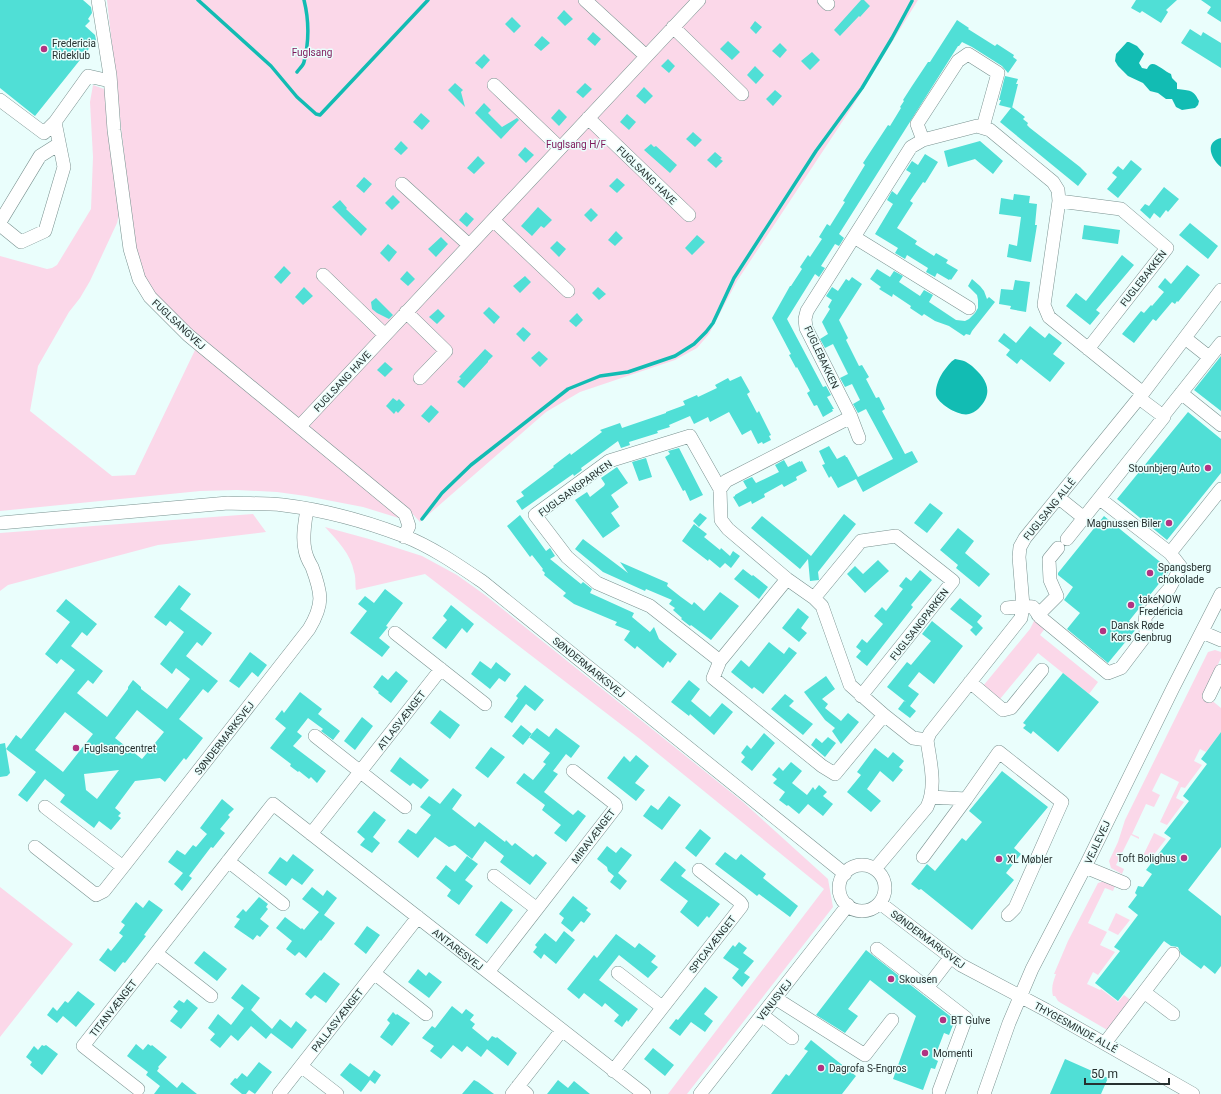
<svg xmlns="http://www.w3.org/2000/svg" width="1221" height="1094" font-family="Roboto,sans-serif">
  <rect width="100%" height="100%" fill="#eafefc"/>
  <path fill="#fbd8e9" d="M107,0H918L852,107L737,281L709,334L697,348L675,360L580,392L546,412L420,522L409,510L192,332L154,294L144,276L135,253Z
    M93,85L104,89L107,95L119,215L117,223L90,281L80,298L69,312L38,366L30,411L112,476L135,475L196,348L402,519L363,507L306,496L277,492L237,490L200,491L0,511V256L47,269L52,268L57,265L91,209L93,157L90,102Z
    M253,514L266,532L158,545L8,585L0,591V533Z
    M325,527L369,539L422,556L457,575L485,595L743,802L828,879L833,907L687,1094H668L824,889L640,739L425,574L356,590C355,584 356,577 354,572C351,554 337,540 325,527Z
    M1035,619L1046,627L1040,635L1098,682L1089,694L1038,653L1000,699L983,686L1030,629Z
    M1215,650L1221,652V658L1204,694L1221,708V732L1206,752L1200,749L1194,761L1202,765L1185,788L1181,787L1176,798L1184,802L1167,825L1160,822L1179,782L1161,773L1152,791L1160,795L1154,807L1146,804L1132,834L1139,837V839L1131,835L1116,865L1124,869L1122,874L1111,868L1109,861L1118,842L1125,820L1208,652Z
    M1154,833L1166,839L1149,861L1142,858Z
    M1104,881L1115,886L1113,891L1105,888L1088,923L1107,932L1100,945L1115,952L1098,975L1093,972L1087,984L1100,990L1101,989L1118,1002L1124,995L1132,1001L1109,1031L1061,1003L1058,1001L1055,996H1053C1051,988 1053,982 1056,974H1054L1068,941L1098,883Z
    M0,887L73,944L0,1037Z
    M1116,913L1130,920L1118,935L1108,930Z"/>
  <path fill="#12bcb3" d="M1127,42H1129L1137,46L1144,54L1139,63L1142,68L1147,69C1148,67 1150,64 1152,64C1156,63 1166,72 1171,74L1172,78L1177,83V89C1190,91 1193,89 1199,101L1198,105L1195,108L1182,110L1176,107L1172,99H1166L1158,93L1150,91L1143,83L1128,76L1118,66L1115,61L1116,54Z
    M1221,138V167C1211,159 1204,142 1221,138Z
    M955,359C958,360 962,360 964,361C967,362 969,364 972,366C982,375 992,386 985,400C982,406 975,413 969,414C960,417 938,404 936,395C935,388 939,378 943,372C947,367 950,362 955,359Z"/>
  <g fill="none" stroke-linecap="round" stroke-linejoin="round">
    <path stroke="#12bcb3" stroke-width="3.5" d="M198,0L271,66L297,97L316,114L320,115L428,0
      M297,72C299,69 303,66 304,62C309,42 309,20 304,0
      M422,519L442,493L471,465L568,389L600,376L628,372L675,356L694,344L706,332L713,323L734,278L816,151L862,88L892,38L912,1"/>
  </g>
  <path fill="#50dfd6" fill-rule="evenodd" d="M0,0H83L91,7L92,13L88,19L90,21L85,26L95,35L96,40L35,116L0,88Z
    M861,0H864L870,6L860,17L859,16L840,36L834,30Z
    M1136,0H1177L1166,10L1168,12L1161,23L1142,11L1140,13L1131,8Z
    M1201,0H1221V22L1207,13L1211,7Z
    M564,10L573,19L565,26L557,18Z
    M512,17L521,26L514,33L505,24Z
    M957,20L969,28L968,29L995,46L997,44L1014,55L1013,57L1017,60L1008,73L1002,66L972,47L962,42L959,46H958L839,234L844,238L839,246L835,244L821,266L825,268L819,277L815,274L787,319L823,387L826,386L831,395L827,397L834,409H832L833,411L823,417L817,405L814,406L807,393L810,391L797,367L796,368L789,355L791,354L772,318L790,286H791L802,269L800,267L808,255L810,257L822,239L819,237L827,224L830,226L845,202L843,201L865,165L863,163L888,125L890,126L901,108L900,107L904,101L903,100L912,86L928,62H930Z
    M755,21L762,27L756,34L750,28Z
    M1190,29L1201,36L1203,32L1221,43V68L1181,43Z
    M593,32L601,39L595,46L587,39Z
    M542,36L550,43L541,51L534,45Z
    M728,41L740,52L732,60L720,49Z
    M780,43L787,50L780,58L772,51Z
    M812,52L820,60L810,70L801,61Z
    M484,54L490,60L482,69L475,63Z
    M668,59L675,66L669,73L661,66Z
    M755,66L764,75L756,84L747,75Z
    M1005,76L1018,79L1016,84H1018L1012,108V107L1025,117L1023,119L1028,123L1027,125L1030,128L1080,167L1087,174L1078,186L1000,122L1011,108L999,105L1001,100H999Z
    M455,83L463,90L461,92L465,107L448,90Z
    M585,83L592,89L583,98L576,92Z
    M644,87L653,96L645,104L636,96Z
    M775,90L782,96L773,106L766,99Z
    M484,103L491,110L488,113L502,127L517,118L519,120L501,139L475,113Z
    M559,109L567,117L559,126L551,118Z
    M421,113L430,121L422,130L413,122Z
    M627,114L636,122L629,130L620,122Z
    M693,132L702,140L695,147L686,139Z
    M401,141L408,148L401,155L394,149Z
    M980,141L1003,161L993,174L975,159L948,167L944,151Z
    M651,144L654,147L656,146L677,165L670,173L644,150Z
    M525,147L534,155L526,163L518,155Z
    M715,152L722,158L720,159L723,161L716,168L707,160Z
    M925,154L938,162L925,183L923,182L910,201L913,203L897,228L917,241L915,244L934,256L936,253L948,260L946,263L958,270L951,280L950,279L949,280L937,273L935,277L926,272L928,268L907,255L905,259L895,253L898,248L875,234L893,204L887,200L892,191L897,195L911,173L906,170L912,161L918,165Z
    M478,156L485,163L474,174L467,168Z
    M1131,160L1142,169L1118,198L1107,189L1117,177L1112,173L1118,166L1123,170Z
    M364,177L372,184L364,193L356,186Z
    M617,178L625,185L617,193L609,186Z
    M1164,187L1179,199L1168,212L1166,210L1160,218L1154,213L1150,219L1140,210L1145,204L1149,206Z
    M1014,194L1030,196L1029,203L1037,204L1035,225H1037L1031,262L1007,257L1009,244L1017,246L1021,217L999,214L1001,198L1013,200Z
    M393,195L400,202L392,210L385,203Z
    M340,200L347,208L346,209L367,229L361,236L332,207Z
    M538,207L552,220L544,228L541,226L532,236L521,226Z
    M591,208L598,215L591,222L584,215Z
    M466,212L474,219L467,227L459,220Z
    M1190,223L1218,246L1208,259L1179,235Z
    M1084,225L1120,230L1118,244L1082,239Z
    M616,231L623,238L615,246L608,240Z
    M697,235L705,242L692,255L685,248Z
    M441,237L448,244L436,257L428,249Z
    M557,241L566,249L559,257L550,248Z
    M388,244L397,252L389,262L380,253Z
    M1122,255L1134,265L1096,310L1100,313L1090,325L1066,306L1076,293L1086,301Z
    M1187,265L1200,275L1178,302L1177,301L1175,304L1172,302L1156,321L1153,319L1134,343L1122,334L1141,311L1144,313L1151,305L1152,306L1164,292L1158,287L1165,278L1171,284Z
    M284,266L291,273L281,284L274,277Z
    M877,269L890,277L894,271L903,276L899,282L920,296L924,290L933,295L929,302L956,320L965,321L969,319L975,313L978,308V300L977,295L968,286L972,279L980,286L984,291L987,299L989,297L995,302L972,331L970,335L966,334L964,336L949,326L935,321L924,314L922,316L910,308L911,306L893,294L892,297L879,289L881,287L870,279Z
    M407,271L415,279L408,286L400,279Z
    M525,276L531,282L520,293L513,286Z
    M852,277L862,284L839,320L848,338L846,340L859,366L862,365L869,377L866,379L876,398L879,397L885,409L882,411L905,454L912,451L918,462L863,492L856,479L838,488L831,476L829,478L822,465L825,464L819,451L829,446L837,459L845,455L846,457H847L858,477L893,459L866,409L858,413L853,404L860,400L852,384L845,387L840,378L848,374L833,344L825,348L820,339L828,334L822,322L830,309L828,307L832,300L826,296L832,287L838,291L846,279L849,281Z
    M1015,280L1030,282L1026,312L1010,309L1011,306L999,304L1001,289L1013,290Z
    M304,287L313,296L303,305L295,297Z
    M598,287L606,294L599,300L592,293Z
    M376,298L393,315L389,319L377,313L372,309L371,302Z
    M489,307L500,317L494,324L483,313Z
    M438,309L445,316L437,324L429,317Z
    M577,313L583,320L576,327L569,321Z
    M1030,326L1045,338L1049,333L1062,343L1053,354L1065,363L1050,382L1021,359L1017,364L1006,355L1010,350L998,341L1004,333L1016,343Z
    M523,327L531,334L524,342L516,334Z
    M485,349L493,356L488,361V362L464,388L457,382L461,378L459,377Z
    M539,351L548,359L540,367L531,358Z
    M1221,356V411L1194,390Z
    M385,362L393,369L385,377L377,370Z
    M741,376L750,392L747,394L757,413L759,411L771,435L769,436L771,440L763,444L762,442L758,444L751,430L742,435L729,412L710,422L708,417L694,424L690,416L669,425L670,427L657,431L658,433L629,442L630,445L621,448L618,441L581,468L582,470L574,476L573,474L522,510L516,501L524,496L521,492L554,467L553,466L570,453L571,455L602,432L600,430L620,423L622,428L666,413V412L685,405L683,401L697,395L698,397L717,388L715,385L728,378L730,381Z
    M393,398L397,401L399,399L405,405L398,413L396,411L394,414L386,406Z
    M431,405L439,412L429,423L421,416Z
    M1188,412L1221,439V473L1167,540L1117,499Z
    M679,448L703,495L690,501L685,490L683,491L665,457L670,454L668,451Z
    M646,458L652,477L639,481L632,462Z
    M784,460L788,467L800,461V462L802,461L807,471L796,477L797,480L784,487L782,484L764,494L765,497L752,504L751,501L739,507L733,497L735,496V495L747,488L743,481L752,477L756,483L779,472L775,465Z
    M617,467L628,483L611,495L619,507L611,513L620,526L603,538L575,500L587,492L590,497L604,486L605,484L601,478Z
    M930,503L943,513L927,533L914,523Z
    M700,513L707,518L699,527L693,521Z
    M844,514L856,524L818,572L819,580L810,581L808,559L800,569L751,528L762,516L811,556Z
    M520,515L546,551L550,548L555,556L550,559L581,584L583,582L592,589L590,593L634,613L632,617L650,632L654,627L659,639L677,654L670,663L668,661L663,668L637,646L635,649L624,640L630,631L615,625L617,622L574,604L563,596L566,593L544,575L545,573L542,570L543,569L532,555L530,557L507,526Z
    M1104,516L1170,570L1129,621L1137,628L1108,663L1067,629L1080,613L1064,600L1073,587L1058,575V573Z
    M694,524L707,534L704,537L720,550L721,548L730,556L733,551L740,556L731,568L725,563L720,568L709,559L708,561L682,541Z
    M958,528L974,541L965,553L990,574L979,587L956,568L958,565L940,550Z
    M583,539L628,573L620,562L668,583L667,586L681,597L692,605L694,602L704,611L720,592L739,606L711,640L691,625L690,626L681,619L682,618L673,610L675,608L669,604L672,600L646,589L645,591L603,572L575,549Z
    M878,560L889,571L865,593L847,574L855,566L863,574Z
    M743,569L752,576L753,575L768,587L759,599L734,579Z
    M920,570L932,580L911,605L913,607L867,666L856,657L861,651L856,647L862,639L867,643L883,624L874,616L882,607L886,611L903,589L899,586L906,577L911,581Z
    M179,585L191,594L180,609L212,633L202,646L197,642L186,656L218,681L208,693L203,689L179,719L203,738L186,760L184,758L165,782L160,778L135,781L115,808L121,813L118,816L121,818L111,830L99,821L94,828L60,802L65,795L45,779L27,802L18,795L36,772L6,749L16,735L21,739L75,670L61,659L57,664L45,654L70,622L56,611L66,599L97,624L87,636L82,632L71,646L103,671L93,684L88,680L77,693L107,717L128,689V687L133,680L141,687V689L167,709L190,679L176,668L172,674L160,664L184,632L170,621L166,626L154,617ZM137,710L164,732L142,759L115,738ZM65,712L93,734L63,772L35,750ZM119,770L97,799L86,790L84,774Z
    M385,589L403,603L386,626L388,627L379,638L390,647L382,657L350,633L367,611L358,604L365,596L374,603Z
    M960,598L982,616L977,622L983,628L976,636L970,630L973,627L950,609Z
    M451,605L474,624L467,633L462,628L446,649L432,638L447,620L443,616Z
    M798,608L809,617L801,628L807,633L799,642L782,628Z
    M932,621L963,646L934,684L919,672L908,686L919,694L910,706L916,711L910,718L898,709L904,701L906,702L887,687L907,662L911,665L931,641L922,634Z
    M769,642L784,654L789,647L797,653L763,694L754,687L752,689L731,672L741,660L749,667Z
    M250,652L267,665L258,677L252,672L239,688L229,681Z
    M480,661L491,669L496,662L511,674L505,682L499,678L490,689L471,674Z
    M396,671L408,681L391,703L378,693L379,692L373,687L382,675L388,680Z
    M1063,673L1099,702L1058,752L1033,731L1031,734L1023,728L1026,725L1023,723Z
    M826,676L835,689L822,699L828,704L825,708L841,721L848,713L859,722L841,744L832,731L835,728L825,720L804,692Z
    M689,680L700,689L691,701L710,717L722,703L733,712L714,735L690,714L689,716L671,702Z
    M525,685L544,700L535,711L526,704L512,723L504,717L518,698L516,696Z
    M300,692L322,709L318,714L340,731L333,740L321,731L323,729L308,718L297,732L302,736L293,746L326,771L317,783L311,777L309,779L299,771L298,772L290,766L291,764L270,748L286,728L275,719L282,710L284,713Z
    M785,694L794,701L789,706L813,724L803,735L771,709Z
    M440,710L460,725L450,739L430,723Z
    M362,717L373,726L355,750L344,741Z
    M521,725L532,734L523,745L512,736Z
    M537,728L549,737L556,728L580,746L571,758L566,754L553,771L558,774L544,792L573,815L578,810L586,816L566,842L554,833L561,825L542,810L545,805L516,783L524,773L533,780L546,764L543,762L550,753L529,737Z
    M1221,732V847L1188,890L1221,916V966L1215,974L1204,965L1201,969L1181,954L1178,947L1171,946L1164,941L1118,1001L1095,983L1120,951L1114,947L1138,915L1128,907L1137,895L1135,893L1138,886L1143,887L1152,874L1146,870L1171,838L1164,833L1189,801L1183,796L1207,764L1201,759Z
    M764,733L775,743L752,771L741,762L745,757L741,753L747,745L751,749Z
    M828,737L836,743L825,757L811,745L816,738L822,743Z
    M5,743L10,773L7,776L0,777V744Z
    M491,747L505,757L488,778L475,768Z
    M875,748L888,758L893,752L904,761L899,767L903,770L893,782L880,771L867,789L881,801L871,812L847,792L861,775L857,772Z
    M636,755L649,766L635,783L645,790L636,801L607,778L624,756L630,762Z
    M400,757L429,780L421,789L413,783L410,786L390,771Z
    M791,762L802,771L792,783L807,795L813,787L815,790L819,785L827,792L823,796L833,804L823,816L808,804L799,814L788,805L787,806L779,800L785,792L773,783L777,779L772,775L779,767L783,771Z
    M1002,771L1048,807L1014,848L1021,854L1006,873L1014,880L972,930L921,889L919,890L911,884L927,864L935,871L962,838L966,841L982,822L969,811Z
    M453,788L462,795L452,809L475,827L479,822L505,842L506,840L512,846L515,843L533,857L536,854L547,863L530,885L500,862L504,856L485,841L472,859L455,845L449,847L435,837L418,858L398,842L408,829L416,834L431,815L420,807L429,796L440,804Z
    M669,796L681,805L662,830L643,816L651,805L658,810Z
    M222,799L234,809L228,815L230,817L220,829L225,833L213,848L211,847L189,876L192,878L182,891L174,884L183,873L168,862L177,850L185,855L193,845L196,847L207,834L200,828Z
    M374,811L386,820L373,837L380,843L372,853L360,845L365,839L357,832Z
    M700,829L711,838L696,857L685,848Z
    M607,846L616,853L621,847L632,855L618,873L627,881L620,890L610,882L614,876L608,871L607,867L597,859Z
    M725,852L736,860L741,854L766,874L763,878L798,906L790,917L759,894L757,896L752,892L715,864Z
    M293,854L314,870L302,885L292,878L286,886L268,873L280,857L287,862Z
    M467,856L478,864L465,880L473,886L459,905L447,896L451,890L436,878L446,865L455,872Z
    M675,861L686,870L681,876L720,904L709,918L707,916L698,927L680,912L688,901L660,880Z
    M312,887L323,896L327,890L337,898L324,915L335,923L321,941L320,940L306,958L299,952L295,956L286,949L292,941L276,928L285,917L301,929L302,928L304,930L319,912L302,899Z
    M573,896L588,908L586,910L591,914L584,923L581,921L572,932L561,923L564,918L559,914Z
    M259,897L268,904L266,907L268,909L260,919L269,926L260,937L257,935L253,940L234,927L240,919L236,917L243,909L246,912Z
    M149,900L163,910L144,935L146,936L125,963L123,962L115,972L99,960L108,948L111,951L123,936L119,933L125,925L121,922L136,902L143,908Z
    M501,901L513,910L487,944L475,935Z
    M367,926L380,935L366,954L354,944Z
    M564,931L575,940L556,964L544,954L541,959L533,952L537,947L535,945L545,933L556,942Z
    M616,934L635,948L639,943L656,956L651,962L658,967L648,978L619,955L599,980L638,1009L628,1022L627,1020L622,1027L614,1021L619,1015L605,1003L602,1007L584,993L579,999L567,989L594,955L597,958Z
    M739,942L747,948L743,953L754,961L744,973L750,977L742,987L732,978L739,969L723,958L733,945L735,947Z
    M866,950L955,1020L949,1035L944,1033L934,1059L938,1061L935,1069L931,1068L923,1090L893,1079L916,1016L870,980L848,1009L858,1016L845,1033L816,1015Z
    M204,951L227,969L217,981L194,963Z
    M418,969L426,976L429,972L442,982L429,998L408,982Z
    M324,972L340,984L326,1003L315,995L311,999L305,994Z
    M242,984L260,998L251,1010L272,1029L280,1019L291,1028L296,1021L307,1030L292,1049L271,1033L266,1039L251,1026L238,1041L231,1035L220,1048L210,1040L215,1034L208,1028L218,1014L231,1025L244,1008L231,998Z
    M705,987L718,997L704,1014L713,1021L705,1032L691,1022L680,1036L669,1028L676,1019L678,1020Z
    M78,991L95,1004L76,1027L63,1016L57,1023L47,1015L53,1007L57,1011L65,1001L68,1003Z
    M187,999L198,1008L181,1029L170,1021L178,1011L173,1007L179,1000L184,1003Z
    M452,1006L462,1014L466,1009L474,1015L470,1020L475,1024L472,1028L488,1041L492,1036L496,1038L497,1037L517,1053L508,1066L487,1049L481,1057L467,1046L462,1052L453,1045L441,1059L430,1051L434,1046L422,1038L432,1026L435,1028Z
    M393,1012L396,1015L397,1014L410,1023L392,1046L380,1037L390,1023L387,1020Z
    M811,1040L856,1076L842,1094H771L786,1074L789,1076L808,1051L804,1049Z
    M136,1044L143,1050L148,1044L151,1046L152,1045L167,1057L158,1067L159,1068L157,1071L177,1088L182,1082L197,1094H154L160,1086L146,1075L148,1072L127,1056Z
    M42,1045L44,1046L46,1045L58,1054L42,1075L30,1065L32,1062L26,1057L34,1046L38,1050Z
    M653,1048L674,1065L665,1076L644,1059Z
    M1065,1059L1108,1078L1101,1094H1050Z
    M259,1062L272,1072L255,1094L249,1090L246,1094H242L230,1084L235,1078L237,1079L242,1073L247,1077Z
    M350,1063L369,1077L374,1070L381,1075L375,1084L370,1080L361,1092L340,1075Z
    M474,1080L478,1082L494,1094H462Z
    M558,1080L568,1088L574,1081L590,1094H547Z"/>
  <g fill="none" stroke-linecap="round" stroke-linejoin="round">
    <g stroke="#7a9290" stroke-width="14">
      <path id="minor" d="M98,0L110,75L114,130L130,249L139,279L150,297L188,335L405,514L409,526L404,537
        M585,0L646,56
        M824,0L828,4
        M673,27L742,94
        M494,85L560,148
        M0,100L44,133L55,122L88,76L110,81
        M588,118L689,215
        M923,140L917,124L958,61L968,54L998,73L983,127
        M402,184L469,245
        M1059,201L1121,209L1167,248L1088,349
        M493,220L568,291
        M0,222L40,156L59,144
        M0,225L21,242L45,231L64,167L55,122
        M854,237L969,308
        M323,275L385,335
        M406,312L446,351L420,378
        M1185,338L1209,357
        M1181,393L1221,425
        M1139,398L1163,416
        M851,417L726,481L720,489L721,520L728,529L787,579L814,598L822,606L850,685L884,715L913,738L927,740
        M300,426L699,0
        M859,438L851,417L806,328L805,319L807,311L911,147L923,140L977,126L990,130L1053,182L1058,190L1059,201L1044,305L1049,317L1143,393
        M1059,498L1084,518
        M0,523L228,503C247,504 265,503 283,505C324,510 365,521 404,536C432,547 458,565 483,582L845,874
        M1067,539L1164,417L1163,416L1221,343
        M1170,553L1221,489
        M787,579L720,661L713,678L822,766L835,774L884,715
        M814,598L861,541L896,536L953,581L861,696
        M1007,608L1023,606L1033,607L1040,617L1108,673L1121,668L1146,635L1145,617L1169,589L1181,567L1170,553L1100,499
        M1038,615L1057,596L1050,580L1049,559L1058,548
        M1202,632L1221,640
        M395,633L485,704
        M720,661L650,606L597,583L567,557L535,515L609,461L690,436L720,489
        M970,682L1003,710L1011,708L1042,670
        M1209,696L1221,671
        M315,736L405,807
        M966,799L999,752L1062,802L1015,908L1008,915
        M45,807L123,867L309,629C324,604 322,594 312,567C309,562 306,556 305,550C302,537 305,522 307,509
        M311,834L441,669
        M35,847L96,895L104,891L123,867
        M923,857L966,799L931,797
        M228,861L283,904
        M839 888a23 23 0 1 1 46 0a23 23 0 1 1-46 0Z
        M1085,867L1124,883
        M875,869L927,807C937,786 930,762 927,740L930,733L1021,618L1023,606L1019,557L1020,547L1025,538L1143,393L1221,290
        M494,876L537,909
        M880,903L961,965L1046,1010L1193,1094
        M877,949L966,1018L939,1091
        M156,953L211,996
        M488,972L616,807L615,804L573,771
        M374,973L426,1014
        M618,973L662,1007
        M927,988L950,958
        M1144,992L1173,1014
        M775,998L865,1055L892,1020
        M762,1015L792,1038
        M1105,1043L1173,954
        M301,1066L337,1094
        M613,1071L741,907L742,905L740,902L699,870
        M518,1086L527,1094
        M138,1089L83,1046L273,804L644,1094
        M279,1094L418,917
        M512,1094L562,1030
        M700,1094L848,905
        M984,1094L1009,1023L1032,969L1085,867L1173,688L1221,594"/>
    </g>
    <use href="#minor" stroke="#fff" stroke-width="13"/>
  </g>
  <g fill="#b13382" stroke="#eafefc" stroke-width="1.5">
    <circle cx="44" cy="49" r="4"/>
    <circle cx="1208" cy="468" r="4"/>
    <circle cx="1169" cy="523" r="4"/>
    <circle cx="1150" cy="573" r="4"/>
    <circle cx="1131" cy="605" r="4"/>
    <circle cx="1103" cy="631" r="4"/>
    <circle cx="76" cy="748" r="4"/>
    <circle cx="1184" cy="858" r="4"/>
    <circle cx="999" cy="859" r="4"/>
    <circle cx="891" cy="979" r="4"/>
    <circle cx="943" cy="1020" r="4"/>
    <circle cx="925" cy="1053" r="4"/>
    <circle cx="821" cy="1068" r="4"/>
  </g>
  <g text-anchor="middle" stroke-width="3" stroke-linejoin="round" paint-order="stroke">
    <g font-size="10" fill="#273130" stroke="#eafefc" text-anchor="start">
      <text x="52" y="47">Fredericia<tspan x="52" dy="12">Rideklub</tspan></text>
      <text x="1200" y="472" text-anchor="end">Stounbjerg Auto</text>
      <text x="1161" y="527" text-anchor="end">Magnussen Biler</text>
      <text x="1158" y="571">Spangsberg<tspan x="1158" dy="12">chokolade</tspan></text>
      <text x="1139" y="603">takeNOW<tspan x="1139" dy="12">Fredericia</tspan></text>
      <text x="1111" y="629">Dansk Røde<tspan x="1111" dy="12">Kors Genbrug</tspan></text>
      <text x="84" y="752">Fuglsangcentret</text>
      <text x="1176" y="862" text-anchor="end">Toft Bolighus</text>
      <text x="1007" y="863">XL Møbler</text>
      <text x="899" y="983">Skousen</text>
      <text x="951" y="1024">BT Gulve</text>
      <text x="933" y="1057">Momenti</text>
      <text x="829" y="1072">Dagrofa S-Engros</text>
    </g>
    <g font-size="10" fill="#7e175a" stroke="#eafefc">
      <text x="312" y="56">Fuglsang</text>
      <text x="576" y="148">Fuglsang H/F</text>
    </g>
    <g font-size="10" fill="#273130" stroke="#eafefc">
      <text transform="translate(647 175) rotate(44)" y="4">FUGLSANG HAVE</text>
      <text transform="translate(1143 278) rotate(-52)" y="4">FUGLEBAKKEN</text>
      <text transform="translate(179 324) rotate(43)" y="4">FUGLSANGVEJ</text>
      <text transform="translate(822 357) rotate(65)" y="4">FUGLEBAKKEN</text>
      <text transform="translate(342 381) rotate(-47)" y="4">FUGLSANG HAVE</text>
      <text transform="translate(575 488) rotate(-36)" y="4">FUGLSANGPARKEN</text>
      <text transform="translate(1049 509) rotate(-51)" y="4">FUGLSANG ALLÉ</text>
      <text transform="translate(919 624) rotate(-52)" y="4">FUGLSANGPARKEN</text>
      <text transform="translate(589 667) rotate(39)" y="4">SØNDERMARKSVEJ</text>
      <text transform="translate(401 720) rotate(-52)" y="4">ATLASVÆNGET</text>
      <text transform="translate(224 738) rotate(-52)" y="4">SØNDERMARKSVEJ</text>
      <text transform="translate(593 836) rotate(-53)" y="4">MIRAVÆNGET</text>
      <text transform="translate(1097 842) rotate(-65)" y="4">VEJLEVEJ</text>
      <text transform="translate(928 939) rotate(37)" y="4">SØNDERMARKSVEJ</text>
      <text transform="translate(712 944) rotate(-52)" y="4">SPICAVÆNGET</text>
      <text transform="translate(458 949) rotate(38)" y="4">ANTARESVEJ</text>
      <text transform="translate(774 1000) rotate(-52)" y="4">VENUSVEJ</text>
      <text transform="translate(113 1008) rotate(-52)" y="4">TITANVÆNGET</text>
      <text transform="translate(337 1020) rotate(-52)" y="4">PALLASVÆNGET</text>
      <text transform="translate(1076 1027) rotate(29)" y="4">THYGESMINDE ALLÉ</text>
    </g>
  </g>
  <path d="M1085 1078v6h84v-6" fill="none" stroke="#273130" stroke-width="2"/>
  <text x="1091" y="1078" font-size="12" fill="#273130" stroke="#eafefc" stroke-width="3" paint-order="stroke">50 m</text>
</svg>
